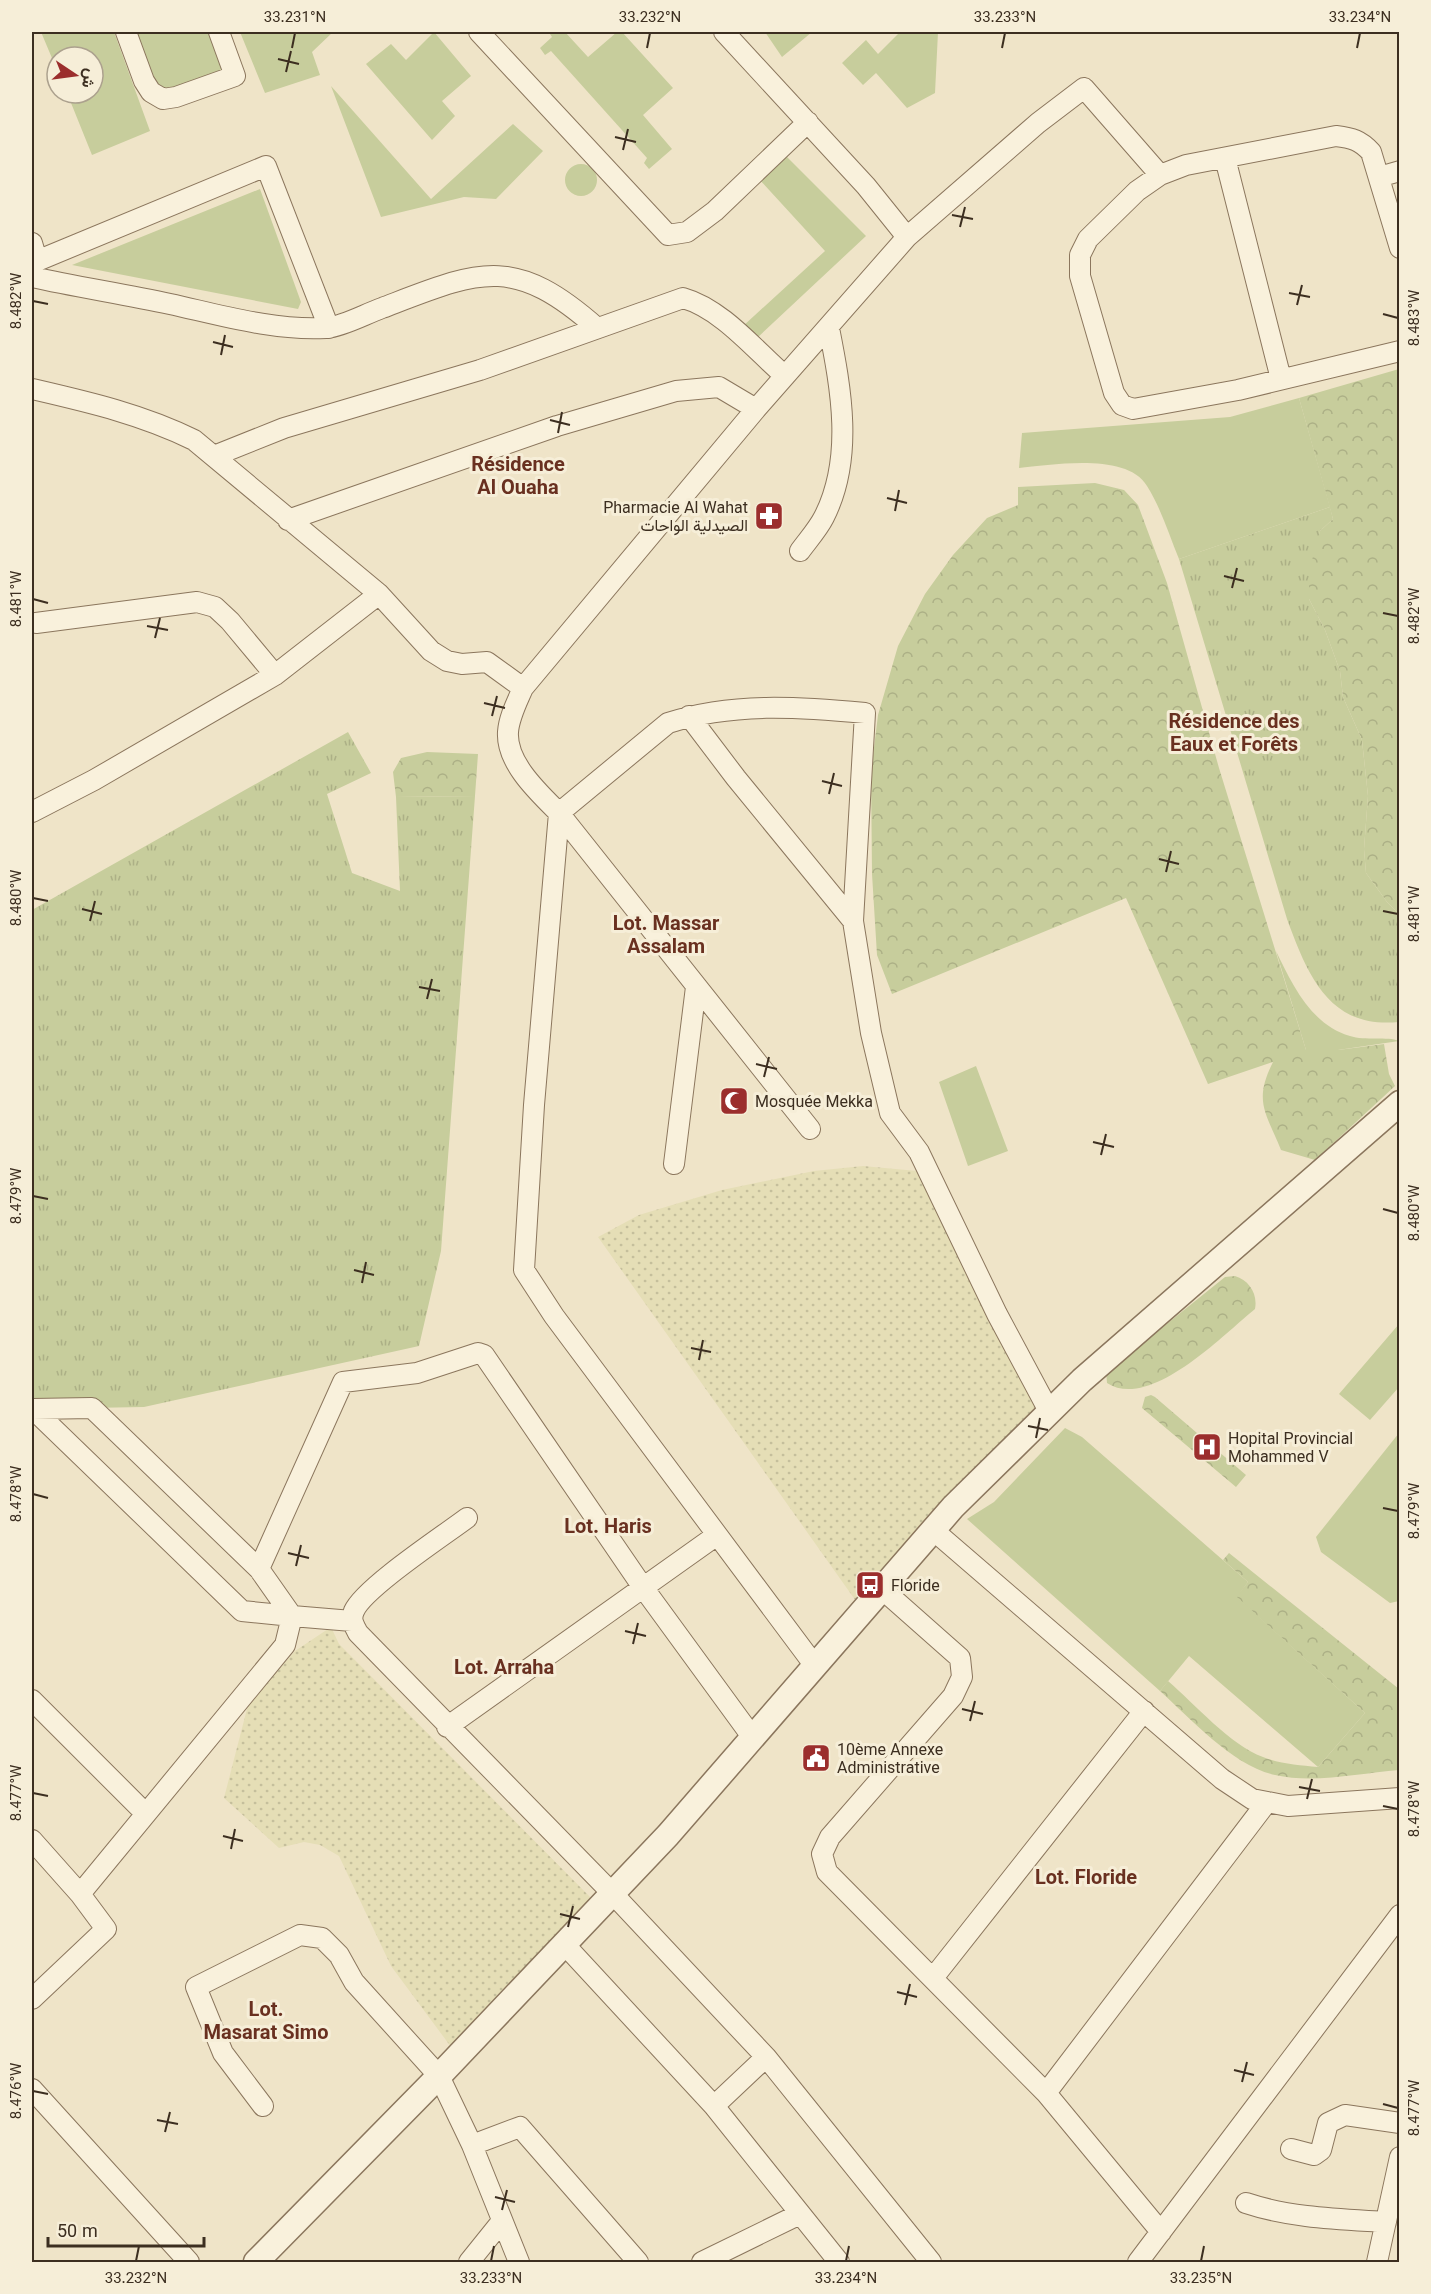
<svg xmlns="http://www.w3.org/2000/svg" width="1431" height="2294" font-family="Georgia,Vazirmatn,serif">
  <defs>
    <pattern id="farmland-dots" width="8" height="8" patternUnits="userSpaceOnUse" patternTransform="scale(1.5)"><rect width="8" height="8" fill="#e5deb6"/><path d="M2 2h.1M6 6h.1" fill="none" stroke="#c5bf9c" stroke-width="1.8" stroke-linecap="round"/></pattern>
    <pattern id="grass-tufts" width="24" height="20" patternUnits="userSpaceOnUse" patternTransform="scale(1.5)"><rect width="24" height="20" fill="#c7cd9c"/><path d="M3 7l-1-3M5 7V3M7 7l1-3M15 17l-1-3M17 17v-4M19 17l1-3" fill="none" stroke="#acb086"/></pattern>
    <pattern id="forest-crowns" width="20" height="18" patternUnits="userSpaceOnUse" patternTransform="scale(1.5)"><rect width="20" height="18" fill="#c7cd9c"/><path d="M2 6a3 3 0 1 1 6 0M12 15a3 3 0 1 1 6 0" fill="none" stroke="#acb086"/></pattern>
  </defs>
  <rect width="100%" height="100%" fill="#efe4c8"/>
  <path fill="url(#farmland-dots)" d="M863,1166L928,1172L1047,1407L863,1611L598,1237L639,1215L722,1190L814,1171Z
    M331,1627L339,1644L595,1902L457,2055L391,1966L339,1856L320,1845L304,1842L279,1848L224,1798L248,1705L295,1651Z"/>
  <path fill="url(#grass-tufts)" d="M1330,507L1333,519L1320,531L1309,599L1325,630L1340,671L1343,697L1362,740L1368,796L1364,849L1366,873L1387,902L1399,914V1022C1329,1029 1308,976 1287,919L1179,559Z
    M348,732L371,773L327,794L352,873L400,891L396,797L475,796L441,1251L419,1346L144,1407L32,1409V910Z"/>
  <path fill="url(#forest-crowns)" d="M1399,369V914L1387,902L1366,873L1364,849L1368,796L1362,740L1343,697L1340,671L1325,630L1309,599V571L1320,531L1333,519L1299,398Z
    M1095,483L1124,490L1138,505L1167,583L1219,768L1306,1050H1338L1384,1044L1389,1074L1395,1086L1315,1160L1281,1150C1266,1112 1253,1102 1273,1062L1208,1084L1126,898L892,994L877,955L872,874L871,772L878,715L898,646L925,594L953,555L987,518L1018,505V487Z
    M427,752L478,754L475,796L396,797L393,772L401,758Z
    M1235,1276C1249,1280 1258,1294 1255,1309C1223,1335 1150,1411 1107,1383L1106,1370L1129,1349L1148,1339L1225,1277Z
    M1151,1395L1155,1397L1246,1475L1236,1487L1142,1408L1145,1397Z
    M1229,1553L1399,1689V1770C1360,1773 1314,1784 1275,1775C1233,1766 1191,1719 1160,1691L1168,1681C1195,1704 1230,1745 1263,1757C1281,1764 1299,1765 1318,1767L1365,1713L1236,1597L1248,1582L1223,1560Z"/>
  <path fill="#c7cd9c" d="M41,32H114L150,131L92,155L67,93H93V57H57V70Z
    M135,32H211L222,67L219,73L167,89C147,85 141,48 135,32Z
    M240,32H333L312,52L320,75L265,93Z
    M434,32L471,76L442,101L455,116L432,140L366,64L391,44L406,60Z
    M553,32H565L588,57L617,32H622L673,88L643,115L672,149L649,169L644,163L647,158L551,51L545,55L540,48L552,37L550,34Z
    M765,32H812L782,57Z
    M900,32H938L935,93L907,108L876,73L863,85L842,63L866,40L878,54Z
    M331,86L431,199L513,124L543,151L496,199L464,197L381,217Z
    M784,154L866,236L757,338L742,327L825,251L758,178Z
    M565 180a16 16 0 1 1 32 0a16 16 0 1 1-32 0Z
    M260,189L301,302L298,309L72,265Z
    M1299,398L1330,507L1179,559C1169,535 1161,508 1147,486C1127,452 1052,465 1019,468L1022,433L1230,417Z
    M1276,951C1292,984 1311,1025 1350,1036C1365,1041 1387,1036 1399,1041L1338,1050H1306Z
    M976,1066L1008,1151L968,1166L939,1082Z
    M1399,1324V1387L1370,1420L1339,1394Z
    M1065,1428L1082,1437L1248,1582L1237,1597L1365,1713L1318,1767L1189,1656L1160,1691L967,1519L994,1502Z
    M1399,1433V1601L1390,1603L1321,1552L1316,1537Z"/>
  <g fill="none" stroke-linecap="round" stroke-linejoin="round">
    <g stroke="#8b765d" stroke-width="22">
      <path id="minor" d="M126,32L144,81L151,92L163,99L176,97L235,76L219,32
        M479,32L668,235L687,232L715,211L808,122
        M724,32L866,186L907,237L756,409L523,688C517,702 509,717 508,732C506,763 539,793 559,813L810,1129
        M1225,158L1281,379
        M1379,177L1400,171
        M907,237L1038,123L1084,88L1160,175
        M32,243L37,260
        M1400,248L1371,152C1360,140 1352,138 1336,136L1186,165L1160,175L1137,191L1088,239L1080,255V276L1114,393L1122,405L1133,409L1238,390L1400,351
        M32,263L266,166L329,328
        M32,277C77,287 124,294 170,304C220,315 275,331 326,328C344,326 365,314 382,308C479,271 512,253 597,328
        M32,389C88,402 141,414 194,440L379,594L431,651L447,661L462,664L487,662L523,688
        M214,456L284,428L480,370L683,298C722,309 755,350 785,376
        M288,520L557,426L676,391L719,387L756,409
        M800,551C808,540 818,529 824,517C854,458 841,389 829,328
        M36,623L197,602L215,607L230,621L275,675
        M689,716L736,778L853,921
        M32,812L94,780L275,675L379,594
        M674,1164L696,987
        M33,1409L92,1408L259,1569L292,1616
        M33,1409L242,1611L292,1616
        M467,1518C443,1536 364,1588 354,1611C350,1620 354,1625 358,1633L613,1894L766,2057L931,2262
        M933,1530L1222,1779L1252,1799L1288,1806L1400,1798
        M259,1569L343,1382L417,1373L478,1353L484,1355L642,1586L753,1738
        M882,1589L960,1658L962,1677L953,1696L830,1837L822,1854L827,1872L1046,2093L1161,2232
        M815,1666L554,1316L524,1270L534,1105L559,813L668,723C732,702 800,707 865,713L853,921L871,1033L890,1113L919,1152L997,1314L1050,1413
        M32,1700L146,1814
        M447,1727L717,1535
        M32,1840L80,1894
        M565,1945L714,2106L839,2262
        M933,1978L1144,1711
        M32,1999L106,1929L80,1894L285,1645L292,1616L352,1621
        M32,2089L189,2262
        M1046,2093L1267,1802
        M263,2106L223,2053L196,1987L300,1935L322,1938L339,1955L354,1982L439,2076L472,2145L519,2262
        M714,2106L766,2057
        M472,2145L520,2127L638,2262
        M1291,2149L1314,2155L1321,2150L1328,2123L1345,2115L1400,2123
        M1246,2203C1291,2218 1339,2219 1386,2222
        M469,2262L502,2221
        M702,2262L800,2214
        M1138,2262L1400,1915
        M1377,2262L1400,2157"/>
    </g>
    <g stroke="#8b765d" stroke-width="27">
      <path id="tertiary" d="M256,2262L439,2076L668,1835L953,1507L1082,1380L1400,1103"/>
    </g>
    <use href="#minor" stroke="#f9f1dc" stroke-width="20"/>
    <use href="#tertiary" stroke="#f9f1dc" stroke-width="24"/>
  </g>
  <path fill="none" stroke="#3c2e20" stroke-width="2" d="M292,48L295,33M647,48L650,33M1002,48L1005,33M1357,48L1360,33M278,59L299,64M286,72L291,51M615,137L636,142M623,150L628,129M952,215L973,219M960,227L965,207M1289,293L1310,297M33,301L48,304M1297,305L1302,285M1383,314L1398,318M213,342L233,347M221,355L225,335M550,420L570,425M558,433L562,412M887,498L907,503M895,511L899,490M1224,576L1244,581M1232,588L1237,568M33,599L48,603M1383,613L1398,616M147,626L168,630M155,638L160,618M484,703L505,708M492,716L497,696M822,781L842,786M829,794L834,773M1159,859L1179,864M1166,872L1171,851M33,898L48,901M82,909L102,914M1383,911L1398,914M90,921L95,901M419,987L440,991M427,999L432,979M756,1064L777,1069M764,1077L769,1057M1093,1142L1114,1147M1101,1155L1106,1134M33,1196L48,1199M1383,1209L1398,1213M354,1270L374,1275M362,1283L366,1262M691,1348L711,1352M699,1360L703,1340M1028,1426L1048,1430M1036,1438L1040,1418M33,1494L48,1498M1383,1508L1398,1511M288,1553L309,1558M296,1566L301,1545M625,1631L646,1636M633,1644L638,1623M962,1709L983,1714M970,1721L975,1701M1299,1787L1320,1791M33,1793L48,1796M1307,1799L1312,1779M1383,1806L1398,1809M223,1836L243,1841M231,1849L235,1829M560,1914L580,1919M568,1927L573,1906M897,1992L917,1997M905,2005L910,1984M1234,2070L1254,2075M1242,2082L1247,2062M33,2091L48,2094M1383,2104L1398,2108M157,2120L178,2124M165,2132L170,2112M495,2197L515,2202M502,2210L507,2190M136,2261L139,2246M491,2261L494,2246M846,2261L849,2246M1201,2261L1204,2246"/>
  <defs>
    <g id="pharmacy-square" transform="scale(1.5)"><rect x="-9" y="-9" width="18" height="18" rx="4" fill="#9b2e2d" stroke="#f6eed8"/><path d="M-2-6h4v4h4v4h-4v4h-4v-4h-4v-4h4Z" fill="#fff"/></g>
    <g id="mosque-square" transform="scale(1.5)"><rect x="-9" y="-9" width="18" height="18" rx="4" fill="#9b2e2d" stroke="#f6eed8"/><path d="M3.5-4.9A6 6 0 1 0 3.5 4.9A5 5 0 1 1 3.5-4.9Z" fill="#fff"/></g>
    <g id="hospital-square" transform="scale(1.5)"><rect x="-9" y="-9" width="18" height="18" rx="4" fill="#9b2e2d" stroke="#f6eed8"/><path d="M-5-5h3v3.5h4V-5h3V5h-3V1.5h-4V5h-3Z" fill="#fff"/></g>
    <g id="bus-square" transform="scale(1.5)"><rect x="-9" y="-9" width="18" height="18" rx="4" fill="#9b2e2d" stroke="#f6eed8"/><path d="M-5-6H5V4H4V6H2V4H-2V6H-4V4H-5ZM-3.5-4V0h7V-4ZM-3.5 1.2v1.5H-2V1.2ZM2 1.2v1.5H3.5V1.2Z" fill="#fff"/></g>
    <g id="civic-square" transform="scale(1.5)"><rect x="-9" y="-9" width="18" height="18" rx="4" fill="#9b2e2d" stroke="#f6eed8"/><path d="M-.6-6.5H3V-4.5H.6V-3L4-1V1h2V6H-6V1h2V-1L-.6-3ZM-1.2 2.5V6h2.4V2.5Z" fill="#fff"/></g>
  </defs>
  <g fill-rule="evenodd">
    <use href="#pharmacy-square" x="769" y="516"/>
    <use href="#mosque-square" x="734" y="1101"/>
    <use href="#hospital-square" x="1207" y="1447"/>
    <use href="#bus-square" x="870" y="1585"/>
    <use href="#civic-square" x="816" y="1758"/>
  </g>
  <g text-anchor="middle" stroke-width="6" stroke-linejoin="round" paint-order="stroke">
    <g font-size="16" fill="#3c2e20" stroke="#f6eed8" text-anchor="start">
      <text x="748" y="513" text-anchor="end">Pharmacie Al Wahat<tspan x="748" dy="18">الصيدلية الواحات</tspan></text>
      <text x="755" y="1107">Mosquée Mekka</text>
      <text x="1228" y="1444">Hopital Provincial<tspan x="1228" dy="18">Mohammed V</tspan></text>
      <text x="891" y="1591">Floride</text>
      <text x="837" y="1755">10ème Annexe<tspan x="837" dy="18">Administrative</tspan></text>
    </g>
    <g font-size="20" font-weight="bold" fill="#693020" stroke="#f6eed8">
      <text x="518" y="471">Résidence<tspan x="518" dy="23">Al Ouaha</tspan></text>
      <text x="1234" y="728">Résidence des<tspan x="1234" dy="23">Eaux et Forêts</tspan></text>
      <text x="666" y="930">Lot. Massar<tspan x="666" dy="23">Assalam</tspan></text>
      <text x="608" y="1533">Lot. Haris</text>
      <text x="504" y="1674">Lot. Arraha</text>
      <text x="1086" y="1884">Lot. Floride</text>
      <text x="266" y="2016">Lot.<tspan x="266" dy="23">Masarat Simo</tspan></text>
    </g>
  </g>
  <rect width="1431" height="2294" fill="none" stroke="#f6eed8" stroke-width="66"/>
  <g transform="translate(75 75) rotate(103)"><circle r="28" fill="#f6eed8" stroke="#aca18e" stroke-width="1.5"/>
  <path d="M0-4.5L10 22L0 15L-10 22Z" fill="#9b2e2d"/>
  <text y="-9" font-size="16" font-weight="bold" text-anchor="middle" fill="#3c2e20">ش</text>
  </g>
  <path d="M48 2237v9h156v-9" fill="none" stroke="#3c2e20" stroke-width="3"/>
  <text x="57" y="2237" font-size="18" fill="#3c2e20" stroke="#f6eed8" stroke-width="4.5" paint-order="stroke">50 m</text>
  <rect x="33" y="33" width="1365" height="2228" fill="none" stroke="#3c2e20" stroke-width="2"/>
  <g font-size="15" text-anchor="middle" fill="#3c2e20">
    <text x="295" y="22">33.231°N</text>
    <text x="650" y="22">33.232°N</text>
    <text x="1005" y="22">33.233°N</text>
    <text x="1360" y="22">33.234°N</text>
    <text transform="translate(16 301) rotate(-90)" y="5">8.482°W</text>
    <text transform="translate(1414 318) rotate(-90)" y="5">8.483°W</text>
    <text transform="translate(16 599) rotate(-90)" y="5">8.481°W</text>
    <text transform="translate(1414 616) rotate(-90)" y="5">8.482°W</text>
    <text transform="translate(16 898) rotate(-90)" y="5">8.480°W</text>
    <text transform="translate(1414 914) rotate(-90)" y="5">8.481°W</text>
    <text transform="translate(16 1196) rotate(-90)" y="5">8.479°W</text>
    <text transform="translate(1414 1213) rotate(-90)" y="5">8.480°W</text>
    <text transform="translate(16 1494) rotate(-90)" y="5">8.478°W</text>
    <text transform="translate(1414 1511) rotate(-90)" y="5">8.479°W</text>
    <text transform="translate(16 1793) rotate(-90)" y="5">8.477°W</text>
    <text transform="translate(1414 1809) rotate(-90)" y="5">8.478°W</text>
    <text transform="translate(16 2091) rotate(-90)" y="5">8.476°W</text>
    <text transform="translate(1414 2108) rotate(-90)" y="5">8.477°W</text>
    <text x="136" y="2283">33.232°N</text>
    <text x="491" y="2283">33.233°N</text>
    <text x="846" y="2283">33.234°N</text>
    <text x="1201" y="2283">33.235°N</text>
  </g>
</svg>
